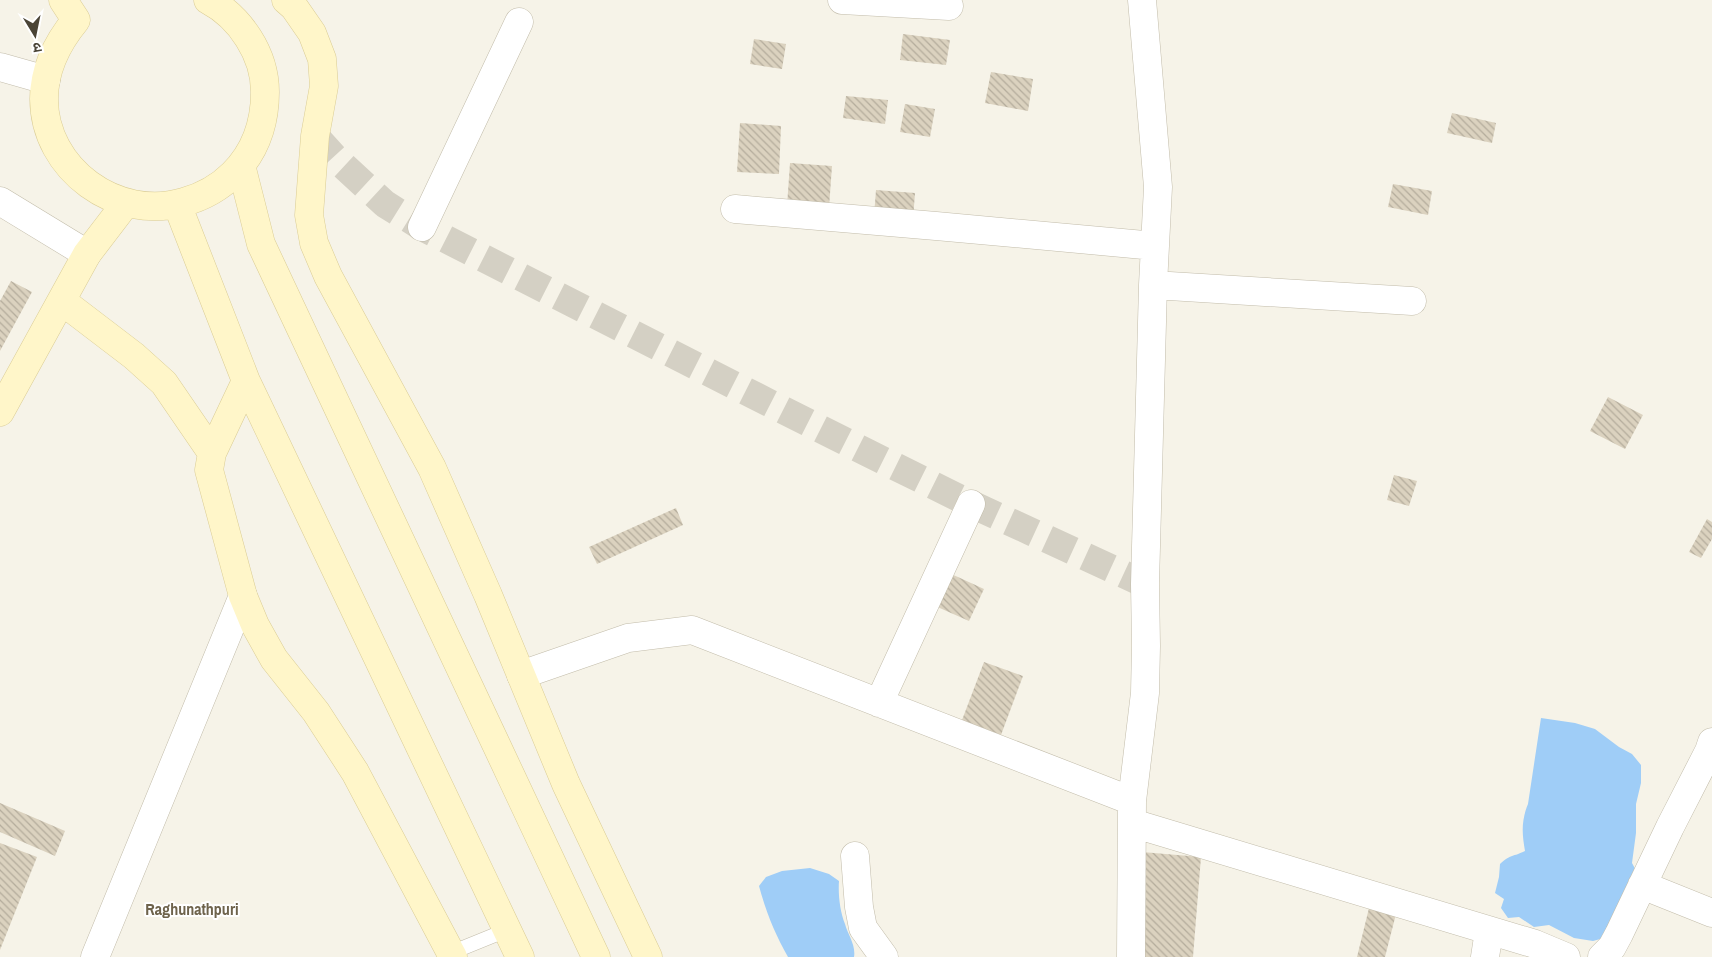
<svg xmlns="http://www.w3.org/2000/svg" width="1712" height="957" font-family="'Archivo Narrow','Noto Sans Devanagari',sans-serif">
  <defs>
    <pattern id="building-back-hatch" width="6" height="6" patternUnits="userSpaceOnUse" patternTransform="scale(1.25)"><rect width="6" height="6" fill="#dbd2bf"/><path d="M-1 5l2 2M0 0l6 6M5-1l2 2" fill="none" stroke="#b4ac9c"/></pattern>
  </defs>
  <rect width="100%" height="100%" fill="#f6f3e8"/>
  <path fill="#9fcdf7" d="M1541,718L1575,723L1595,729L1619,747L1632,754L1641,765V783L1636,804V833L1632,863L1640,878L1604,938L1593,941L1574,938L1549,925L1534,927L1519,917L1508,918L1501,908L1504,899L1495,893L1499,877L1500,864C1511,854 1513,857 1525,851C1522,834 1521,821 1528,804Z
    M810,868L829,874L839,881C838,895 840,911 845,924C848,935 856,945 854,957H788C775,934 766,912 759,886L766,877L782,871Z"/>
  <path fill="url(#building-back-hatch)" d="M903,34L950,40L946,65L900,60Z
    M754,39L786,44L782,69L750,64Z
    M991,72L1033,79L1028,111L985,103Z
    M846,96L888,100L885,124L843,118Z
    M905,104L935,109L930,137L900,132Z
    M1452,113L1496,123L1492,143L1447,133Z
    M740,123L781,126L779,174L737,172Z
    M790,163L832,166L829,208L787,206Z
    M1393,184L1432,191L1428,215L1388,207Z
    M876,190L915,193L913,219L874,216Z
    M11,281L32,292L0,351V301Z
    M1608,397L1643,415L1625,449L1590,431Z
    M1394,475L1417,481L1409,506L1387,500Z
    M676,508L683,525L597,564L589,547Z
    M1707,519L1712,522V539L1701,558L1689,552Z
    M947,572L984,589L969,621L933,605Z
    M984,662L1023,676L1001,735L962,720Z
    M0,803L65,831L55,856L0,832Z
    M0,843L37,857L0,950Z
    M1142,852L1201,857L1193,957H1133Z
    M1369,908L1396,914L1385,957H1357Z"/>
  <g fill="none" stroke-linecap="round" stroke-linejoin="round">
    <path stroke="#d4d0c4" stroke-width="28" stroke-dasharray="28 14" stroke-linecap="butt" d="M315,136L334,157L385,204L422,227L868,453L971,504L1145,584"/>
    <g stroke="#c2bcaa" stroke-width="15">
      <path id="lane" d="M448,954L507,930"/>
    </g>
    <g stroke="#c2bcaa" stroke-width="29">
      <path id="street" d="M842,0L949,6
        M0,67L46,80
        M0,201L87,254
        M735,209L936,226L1155,246
        M422,227L519,22
        M1153,285L1412,301
        M521,675L628,638L692,630L1132,801
        M879,703L971,504
        M1132,823L1535,944L1566,957
        M855,856L859,907L863,928L884,957
        M1642,885L1712,913
        M95,957L243,596
        M1131,957L1132,801L1145,693L1146,646L1145,584L1153,285L1158,187L1142,0
        M1485,957L1489,931
        M1602,957L1612,947L1619,934L1670,827L1709,751L1712,742"/>
    </g>
    <g stroke="#dacc94" stroke-width="29">
      <path id="secondary" d="M63,0L76,20C57,43 44,68 44,99C44,169 117,222 184,202C202,197 219,188 233,174C255,152 265,123 265,92C265,54 240,17 208,0
        M286,0L294,7L312,33L322,59L324,86L315,136L309,215L314,243L328,276L432,468L488,595L566,784L648,957
        M241,165L261,244L596,957
        M177,204L246,381L258,406L520,957
        M62,301L134,356L164,383L212,453L209,470L243,596L255,625L274,659L316,712L355,772L453,957
        M0,412L87,254L126,203
        M212,453L246,381"/>
    </g>
    <use href="#lane" stroke="#fff" stroke-width="14"/>
    <use href="#street" stroke="#fff" stroke-width="28"/>
    <use href="#secondary" stroke="#fff6c9" stroke-width="28"/>
  </g>
  <g text-anchor="middle" stroke-width="4" stroke-linejoin="round" paint-order="stroke">
    <g font-size="16" font-weight="bold" fill="#6e634c" stroke="#fff">
      <text x="192" y="915">Raghunathpuri</text>
    </g>
  </g>
  <g transform="translate(35 35) rotate(170)" stroke="#ffffff" stroke-width="4" paint-order="stroke">
  <path d="M0-4L9 19L0 12L-9 19Z" fill="#4a4436"/>
  <text y="-8" font-size="14" font-weight="bold" text-anchor="middle" fill="#4a4436">उ</text>
  </g>
</svg>
